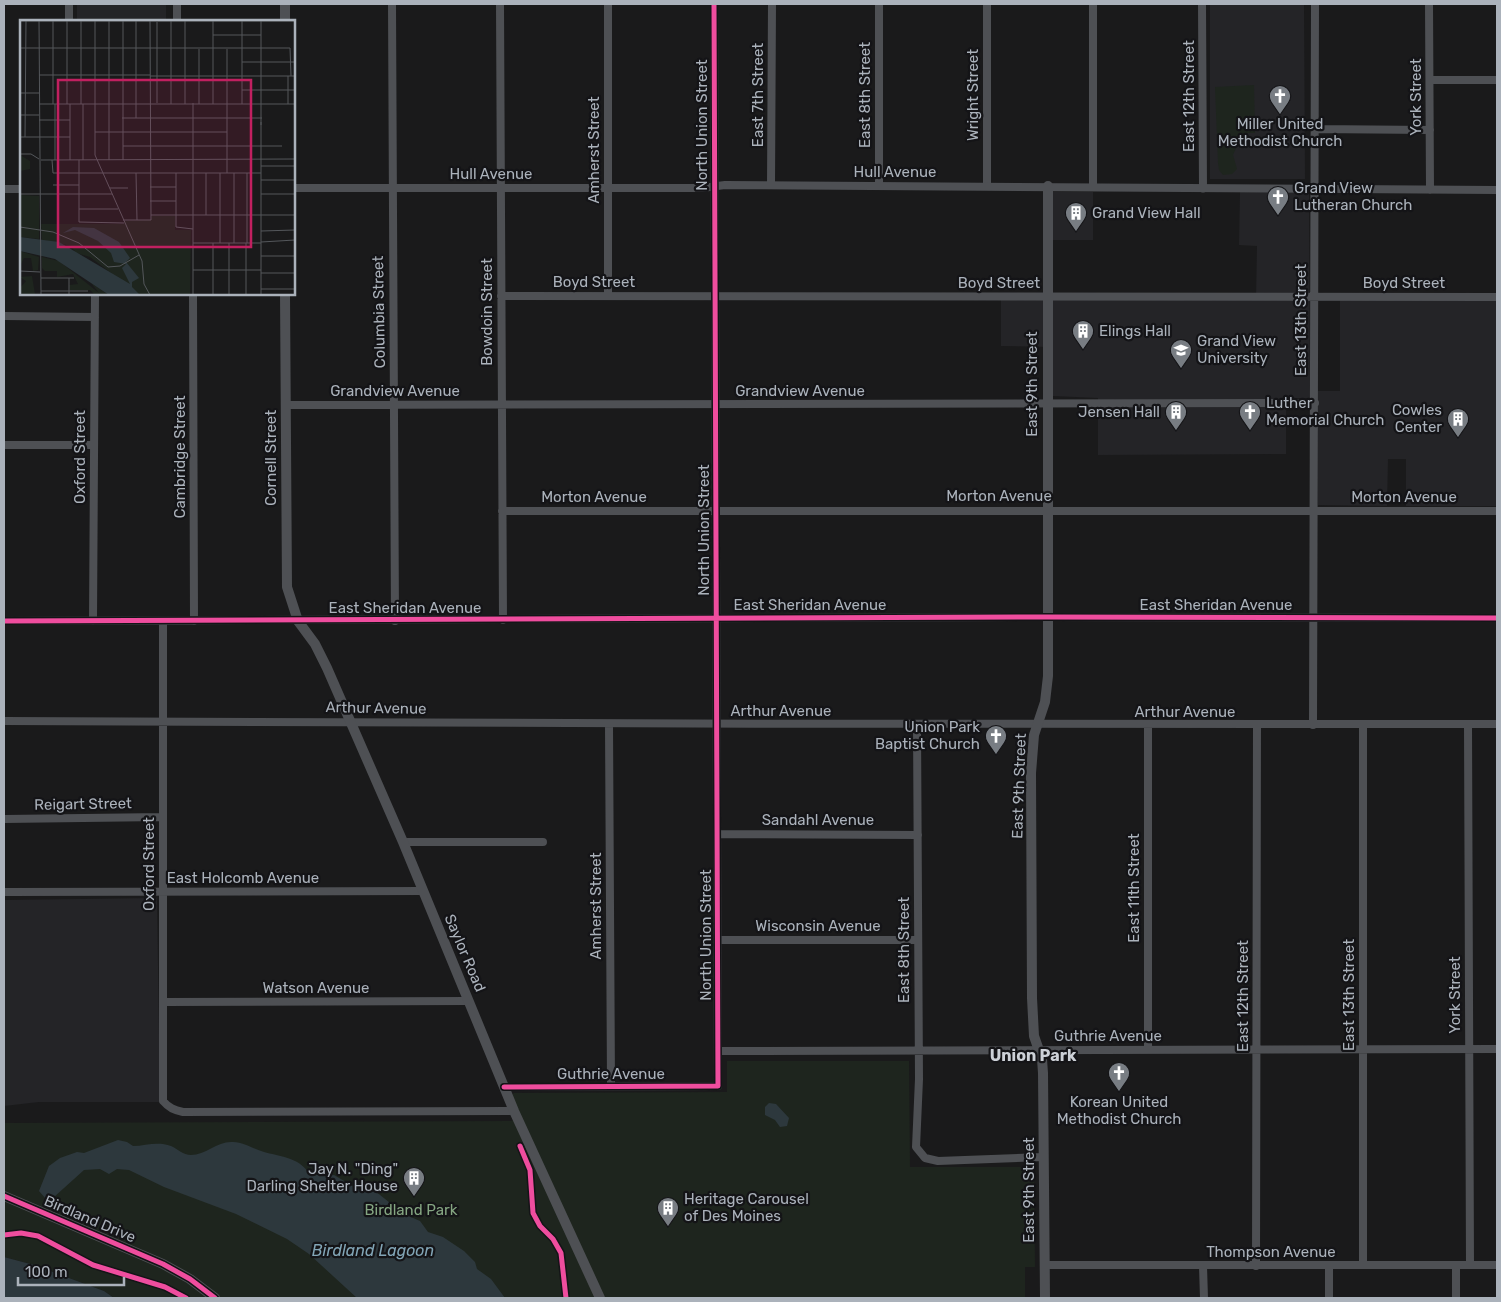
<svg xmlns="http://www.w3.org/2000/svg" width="1501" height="1302" font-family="Rubik,sans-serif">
  <rect width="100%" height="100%" fill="#1a1a1b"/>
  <path fill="#242427" d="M77,4H166V21H77Z
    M1210,4H1304L1305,179H1210Z
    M1048,192H1093V240H1053V299H1256L1257,246L1239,245L1240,192H1309L1310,391H1340V299H1497V506H1406V459H1388L1387,506L1318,505L1317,398H1286V454L1098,455V398L1053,396L1052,347L1001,346V299H1047Z
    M157,898L160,1102H39L4,1106V900Z"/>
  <path fill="#1e251e" d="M1254,85L1255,133H1246L1244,140L1240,139L1233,155L1237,169L1232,174L1223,175L1219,170L1218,163L1215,87Z
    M727,1061H909L910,1167H1034L1035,1267H1025V1298H114L104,1291L34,1265L4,1257V1123L511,1121L517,1118L512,1095L514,1093L727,1092Z"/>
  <path fill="#2d383d" d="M769,1103L776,1104L789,1118L787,1126L780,1127L775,1120L765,1115V1107Z
    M118,1140L127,1142L133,1146C146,1146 157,1141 171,1146C178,1149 183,1155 191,1155C205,1155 217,1142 231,1142C243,1141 253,1149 264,1152C278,1156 298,1157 308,1172L323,1176L334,1175L356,1188L375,1191L404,1214L420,1221L428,1232L443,1237L464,1251L475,1262L477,1269L491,1279L505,1298H357L309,1254L287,1239L236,1214L164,1187L129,1170L117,1169L109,1174L100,1169L84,1170L54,1197L46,1199L39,1191L49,1166L60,1158L77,1152L84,1153Z
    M4,1257L34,1265L104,1291L114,1298H4Z"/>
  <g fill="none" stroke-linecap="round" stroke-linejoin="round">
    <path stroke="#4e5054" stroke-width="8" d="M69,4V21
      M392,4L395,621
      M500,4L503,620
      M879,4V186
      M987,4V186
      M1093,4V187
      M1202,4L1203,189
      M1429,4L1430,190
      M177,21V4
      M1430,80H1497
      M1315,129L1430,130
      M771,185L772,4
      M294,188H702L725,185L1497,190
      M4,189H21
      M193,294L194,621
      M608,295V4
      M501,296L1497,297
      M4,316L95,317
      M285,405L1315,403
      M4,445H93
      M502,511H1497
      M4,621L1047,617L1497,618
      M93,621L95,294
      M163,621V1101C169,1108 174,1110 183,1112L514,1111
      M4,721C502,721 999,727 1497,724
      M609,725L611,1086
      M917,725L919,1079L916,1147L925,1158L938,1161L1044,1157
      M1148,725V1050
      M1313,725L1315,4
      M1363,725V1265
      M1468,725L1470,1265
      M4,819L163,817
      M718,834L918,835
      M403,842H543
      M4,892L423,891
      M718,940H918
      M163,1002L468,1001
      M719,1051L1497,1049
      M504,1087L718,1086L714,4
      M1044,1265H1497
      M1329,1265V1298
      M1203,1266L1204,1298
      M1256,1266L1257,725
      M1456,1298V1265"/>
    <path stroke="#4e5054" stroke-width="10" d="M285,21V4
      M285,294L287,587L298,621L315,644L327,668L403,842L514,1111L600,1298
      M4,1196L163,1264L190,1279L215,1298
      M1045,1298L1043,1073L1042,1059L1034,1036L1032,998L1031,773L1034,735L1045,702L1048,676V186"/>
    <g stroke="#141417" stroke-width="8">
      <path id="cycleway" d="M4,621L1047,617L1497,618
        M504,1087L718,1086L714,4
        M520,1146L530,1170L533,1213L540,1226L553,1239L561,1253L566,1298
        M4,1196L163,1264L190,1279L215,1298
        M4,1235L21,1233L38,1236L93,1265L165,1287L186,1298"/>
    </g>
    <use href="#cycleway" stroke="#ef4d9e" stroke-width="5"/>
  </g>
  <defs>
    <g id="church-pin" transform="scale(1.125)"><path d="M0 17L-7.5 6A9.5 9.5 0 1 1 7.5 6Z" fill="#787d83" stroke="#141417"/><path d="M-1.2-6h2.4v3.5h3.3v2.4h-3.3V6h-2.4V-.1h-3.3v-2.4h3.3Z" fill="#fff"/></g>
    <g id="building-pin" transform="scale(1.125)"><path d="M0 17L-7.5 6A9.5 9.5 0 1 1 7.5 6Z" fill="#787d83" stroke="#141417"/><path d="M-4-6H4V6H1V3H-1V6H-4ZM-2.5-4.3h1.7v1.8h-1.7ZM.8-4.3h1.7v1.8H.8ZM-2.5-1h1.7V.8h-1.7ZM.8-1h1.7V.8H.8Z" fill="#fff"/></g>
    <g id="university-pin" transform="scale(1.125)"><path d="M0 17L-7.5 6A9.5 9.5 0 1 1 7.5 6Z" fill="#787d83" stroke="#141417"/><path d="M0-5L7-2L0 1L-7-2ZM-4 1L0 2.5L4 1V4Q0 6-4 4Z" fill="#fff"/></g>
  </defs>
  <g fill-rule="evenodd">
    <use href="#church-pin" x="1280" y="96"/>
    <use href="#church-pin" x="1278" y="197"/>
    <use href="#building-pin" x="1076" y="213"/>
    <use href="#building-pin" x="1083" y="331"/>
    <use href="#university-pin" x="1181" y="350"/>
    <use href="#building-pin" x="1176" y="412"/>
    <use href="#church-pin" x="1250" y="412"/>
    <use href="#building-pin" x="1458" y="419"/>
    <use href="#church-pin" x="996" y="736"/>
    <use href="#church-pin" x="1119" y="1073"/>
    <use href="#building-pin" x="414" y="1178"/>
    <use href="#building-pin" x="668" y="1208"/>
  </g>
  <g text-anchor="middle" stroke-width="4.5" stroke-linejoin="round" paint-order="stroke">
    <g font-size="15" fill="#abb2bb" stroke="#141417">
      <text transform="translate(758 95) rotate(-90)" y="5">East 7th Street</text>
      <text transform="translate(865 95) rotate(-90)" y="5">East 8th Street</text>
      <text transform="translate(973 95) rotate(-90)" y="5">Wright Street</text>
      <text transform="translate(1189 96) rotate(-90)" y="5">East 12th Street</text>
      <text transform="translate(1416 97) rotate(-90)" y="5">York Street</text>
      <text transform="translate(702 125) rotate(-90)" y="5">North Union Street</text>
      <text transform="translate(594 150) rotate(-90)" y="5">Amherst Street</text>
      <text x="895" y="177">Hull Avenue</text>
      <text x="491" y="179">Hull Avenue</text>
      <text x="594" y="287">Boyd Street</text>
      <text x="999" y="288">Boyd Street</text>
      <text x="1404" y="288">Boyd Street</text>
      <text transform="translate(379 312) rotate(-91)" y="5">Columbia Street</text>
      <text transform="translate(487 312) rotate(-90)" y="5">Bowdoin Street</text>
      <text transform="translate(1301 320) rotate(-90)" y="5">East 13th Street</text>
      <text transform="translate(1032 384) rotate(-90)" y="5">East 9th Street</text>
      <text x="395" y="396">Grandview Avenue</text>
      <text x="800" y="396">Grandview Avenue</text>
      <text transform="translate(80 457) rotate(-90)" y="5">Oxford Street</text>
      <text transform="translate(180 457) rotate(-90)" y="5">Cambridge Street</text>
      <text transform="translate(271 458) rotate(-90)" y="5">Cornell Street</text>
      <text x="999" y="501">Morton Avenue</text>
      <text x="594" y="502">Morton Avenue</text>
      <text x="1404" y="502">Morton Avenue</text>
      <text transform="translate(704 530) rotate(-90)" y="5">North Union Street</text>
      <text x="810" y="610">East Sheridan Avenue</text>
      <text x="1216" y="610">East Sheridan Avenue</text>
      <text x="405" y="613">East Sheridan Avenue</text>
      <text transform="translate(376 708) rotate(1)" y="5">Arthur Avenue</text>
      <text x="781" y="716">Arthur Avenue</text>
      <text x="1185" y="717">Arthur Avenue</text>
      <text transform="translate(1019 786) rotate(-88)" y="5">East 9th Street</text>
      <text transform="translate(83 804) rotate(-1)" y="5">Reigart Street</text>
      <text x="818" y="825">Sandahl Avenue</text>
      <text transform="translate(149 864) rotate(-90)" y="5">Oxford Street</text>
      <text x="243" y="883">East Holcomb Avenue</text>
      <text transform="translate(1134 888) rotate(-90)" y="5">East 11th Street</text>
      <text transform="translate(596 906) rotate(-90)" y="5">Amherst Street</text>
      <text x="818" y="931">Wisconsin Avenue</text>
      <text transform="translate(706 935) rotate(-90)" y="5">North Union Street</text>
      <text transform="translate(904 950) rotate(-90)" y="5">East 8th Street</text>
      <text transform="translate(465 953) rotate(67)" y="5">Saylor Road</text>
      <text x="316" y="993">Watson Avenue</text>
      <text transform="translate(1349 995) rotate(-90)" y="5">East 13th Street</text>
      <text transform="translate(1455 995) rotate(-90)" y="5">York Street</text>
      <text transform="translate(1243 996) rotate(-90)" y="5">East 12th Street</text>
      <text x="1108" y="1041">Guthrie Avenue</text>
      <text x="611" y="1079">Guthrie Avenue</text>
      <text transform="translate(1029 1190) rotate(-90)" y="5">East 9th Street</text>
      <text transform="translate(90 1219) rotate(23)" y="5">Birdland Drive</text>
      <text x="1271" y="1257">Thompson Avenue</text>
    </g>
    <g font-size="15" fill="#abb2bb" stroke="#141417" text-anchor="start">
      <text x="1280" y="129" text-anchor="middle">Miller United<tspan x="1280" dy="17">Methodist Church</tspan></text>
      <text x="1294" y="193">Grand View<tspan x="1294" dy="17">Lutheran Church</tspan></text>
      <text x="1092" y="218">Grand View Hall</text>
      <text x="1099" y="336">Elings Hall</text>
      <text x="1197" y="346">Grand View<tspan x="1197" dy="17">University</tspan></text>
      <text x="1266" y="408">Luther<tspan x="1266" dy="17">Memorial Church</tspan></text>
      <text x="1442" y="415" text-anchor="end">Cowles<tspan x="1442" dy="17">Center</tspan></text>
      <text x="1160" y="417" text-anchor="end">Jensen Hall</text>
      <text x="980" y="732" text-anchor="end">Union Park<tspan x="980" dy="17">Baptist Church</tspan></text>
      <text x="1119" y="1107" text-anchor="middle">Korean United<tspan x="1119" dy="17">Methodist Church</tspan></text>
      <text x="398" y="1174" text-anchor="end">Jay N. "Ding"<tspan x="398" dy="17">Darling Shelter House</tspan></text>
      <text x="684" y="1204">Heritage Carousel<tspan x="684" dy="17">of Des Moines</tspan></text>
    </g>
    <g font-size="15" fill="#85a682" stroke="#141417">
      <text x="411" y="1215">Birdland Park</text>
    </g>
    <g font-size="16" font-weight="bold" fill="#cdd1d7" stroke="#141417">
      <text x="1033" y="1061">Union Park</text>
    </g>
    <g font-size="16" font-style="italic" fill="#82a5b6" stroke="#141417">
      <text x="373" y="1256">Birdland Lagoon</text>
    </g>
  </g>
  <g transform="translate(20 20)">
    <rect width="275" height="275" fill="#1a1a1b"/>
    <path d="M0,135L10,141V149L0,151ZM0,175L19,176V219L0,217ZM132,196H155V210H171L170,275H120L70,237L56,233L51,226L22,220L21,204H104V201L131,200ZM0,231L19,237L18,250L13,251L11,238H4L1,244ZM22,237L39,241L79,273L71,263L89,275H75L70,270H50L49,265L58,264L53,254L37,257V251H25L22,248ZM12,256L15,274L2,275L0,268L6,261L0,257Z" fill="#1e251e"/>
    <path d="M53,207L74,208L99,222L110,238L106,242L119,258L112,262V267L120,275H89L35,239L0,231V217L39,222L110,264L102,248L106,244L94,242L91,233L78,221L55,210L43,213Z" fill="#2d383d"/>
    <path fill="none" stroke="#54575b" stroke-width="1" d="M19,0L21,275M75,0V135L122,241L124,264L130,275M89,0V140M103,0V140M151,0V84M165,0V84M193,0V84M222,0V84M241,0V105M0,1H275M116,1V98M137,2V83M193,15H241M0,28H270L271,56M222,42H275M19,55H130M130,56H275M222,70H275M0,73H19M19,84H275M33,84V1M35,84V140M47,84V1M61,84V0M63,84V140M179,84V29M268,84V56M0,95H19M102,98H242M19,100H50M241,102V275M75,112H207M0,117H50M5,117L6,0M103,126H262M0,134H11L19,139M21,140L275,139M32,140L33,153H241M50,140V84M59,140V202L104,203M241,146H275M116,153L117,200M156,153V207L173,209M186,153V195M207,153V29M214,153V223M227,153V223M241,160H275M33,165H59M130,167H156M90,168H108M0,174H92M241,174H275M130,181H156M59,189H98M131,195H241M241,195H275M103,200H131L130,1M0,207L33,212L59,223L88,247L100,246L119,235M241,211L275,210M241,222L275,220M173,223H241M193,223V275M200,223V153M209,223V275M226,223V275M241,236H275M173,250H241M0,251L20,252M241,253H275M21,258H54M49,258V275M241,269H275M21,271H68M173,275V83"/>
    <path fill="#c12060" fill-opacity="0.15" stroke="#c12060" stroke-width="2.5" d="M38,60H231V227H38Z"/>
    <rect width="275" height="275" fill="none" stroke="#abb2bb" stroke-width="2.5"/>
  </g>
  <rect width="1501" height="1302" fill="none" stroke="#abb2bb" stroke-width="10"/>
  <path d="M18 1277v8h106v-8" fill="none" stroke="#abb2bb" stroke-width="2.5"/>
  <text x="25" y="1277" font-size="15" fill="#abb2bb" stroke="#141417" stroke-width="4" paint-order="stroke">100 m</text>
</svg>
